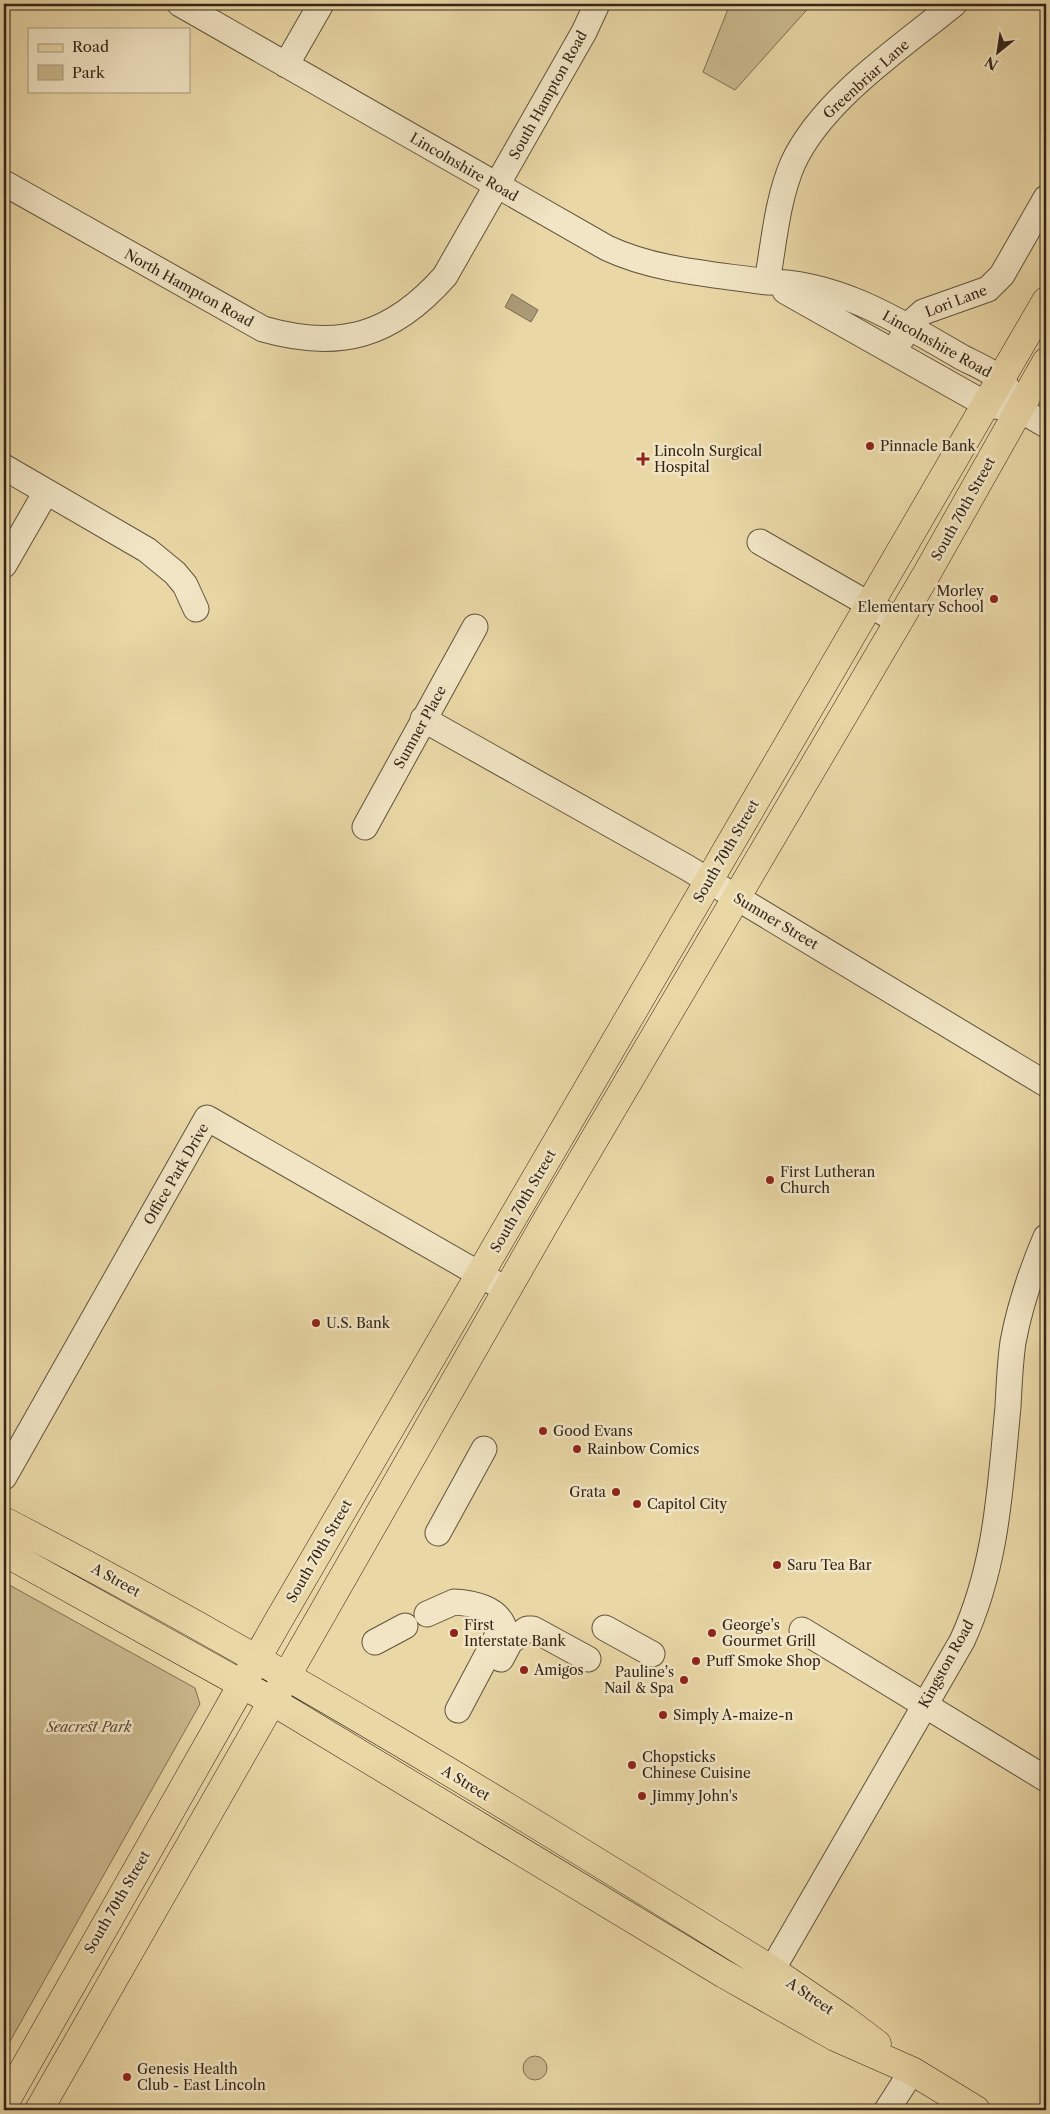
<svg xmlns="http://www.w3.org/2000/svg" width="1050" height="2114" font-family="'Libre Caslon Text',serif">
  <rect width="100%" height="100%" fill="#e9d7a6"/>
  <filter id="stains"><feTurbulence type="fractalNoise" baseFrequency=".004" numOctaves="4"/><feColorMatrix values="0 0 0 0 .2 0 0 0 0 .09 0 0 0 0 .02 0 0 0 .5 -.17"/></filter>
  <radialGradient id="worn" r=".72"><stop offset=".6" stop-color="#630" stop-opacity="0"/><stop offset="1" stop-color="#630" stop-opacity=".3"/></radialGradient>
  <path fill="#cab98e" stroke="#7e6f53" d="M730,4H812L735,90L703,72Z
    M4,1582L195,1688L200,1704L4,2052Z
    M523 2068a12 12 0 1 1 24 0a12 12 0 1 1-24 0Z"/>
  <path fill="#ab9a76" stroke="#7b6b50" d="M512,294L538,310L531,322L505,307Z"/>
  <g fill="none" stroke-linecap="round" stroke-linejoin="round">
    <g stroke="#60523c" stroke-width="27">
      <path id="minor" d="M180,4L607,248C656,271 713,274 767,282C837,282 899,321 958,355C971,363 990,369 1001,380C1008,386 1014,400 1019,409
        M286,65L321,4
        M4,183L263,329C340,351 392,336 445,276L584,32L597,4
        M767,282C774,243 777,200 793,163C822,100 900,48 954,4
        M785,291L987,405L1019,409L1046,425
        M900,341L914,320L923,312L988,289L1002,275L1046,198
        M4,467L147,550L175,573L185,585L196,609
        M760,542L898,621
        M4,565L46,492
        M423,719L686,867L1046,1084
        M365,827L475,627
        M4,1477L207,1118L507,1290
        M438,1533L484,1449
        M427,1614L454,1602C472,1603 495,1607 503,1625L458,1710
        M605,1628L652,1654
        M802,1630L1046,1779
        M375,1642L405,1626
        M501,1659L510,1642L527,1629H533L588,1659
        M772,1970L962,1641C997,1565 1000,1489 1008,1407C1009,1386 1010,1363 1013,1342C1020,1305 1031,1272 1046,1237
        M887,2110L912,2071"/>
    </g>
    <g stroke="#332518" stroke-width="29">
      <path id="major" d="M4,1521C268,1658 520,1813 772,1970L844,2019L877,2044
        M4,1552L272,1701L724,1974L835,2037L912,2071L976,2110
        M4,2104L277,1623L1046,301
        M39,2110L548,1218L926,575L1046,362"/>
    </g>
    <use href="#minor" stroke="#f1e5c5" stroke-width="25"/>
    <use href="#major" stroke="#e9d7a6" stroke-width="28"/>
  </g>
  <g fill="#8f2418" stroke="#f1e5c5" stroke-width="2">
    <circle cx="870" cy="446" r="5"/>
    <path d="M640.5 451.5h5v5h5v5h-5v5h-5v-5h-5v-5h5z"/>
    <circle cx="994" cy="599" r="5"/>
    <circle cx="770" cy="1180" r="5"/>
    <circle cx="316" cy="1323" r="5"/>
    <circle cx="543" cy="1431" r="5"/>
    <circle cx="577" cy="1449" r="5"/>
    <circle cx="616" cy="1492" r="5"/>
    <circle cx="637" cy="1504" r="5"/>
    <circle cx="777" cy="1565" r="5"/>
    <circle cx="454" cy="1633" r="5"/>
    <circle cx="712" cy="1633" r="5"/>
    <circle cx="696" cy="1661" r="5"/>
    <circle cx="524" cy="1670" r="5"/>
    <circle cx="684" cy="1680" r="5"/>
    <circle cx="663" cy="1715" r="5"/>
    <circle cx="632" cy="1765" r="5"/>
    <circle cx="642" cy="1796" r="5"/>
    <circle cx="127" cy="2077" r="5"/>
  </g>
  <g text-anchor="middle" stroke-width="5" stroke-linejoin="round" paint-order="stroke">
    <g font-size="14" fill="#332518" stroke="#f1e5c5">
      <text transform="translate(866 79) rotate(-42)" y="5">Greenbriar Lane</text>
      <text transform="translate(548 95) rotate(-61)" y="5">South Hampton Road</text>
      <text transform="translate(464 167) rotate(30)" y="5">Lincolnshire Road</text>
      <text transform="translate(189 288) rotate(29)" y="5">North Hampton Road</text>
      <text transform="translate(956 301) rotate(-21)" y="5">Lori Lane</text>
      <text transform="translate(937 344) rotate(29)" y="5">Lincolnshire Road</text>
      <text transform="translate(963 509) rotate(-61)" y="5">South 70th Street</text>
      <text transform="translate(420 727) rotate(-61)" y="5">Sumner Place</text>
      <text transform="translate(726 851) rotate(-60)" y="5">South 70th Street</text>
      <text transform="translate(776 921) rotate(31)" y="5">Sumner Street</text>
      <text transform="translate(176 1174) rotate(-60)" y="5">Office Park Drive</text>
      <text transform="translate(523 1201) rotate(-60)" y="5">South 70th Street</text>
      <text transform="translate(319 1551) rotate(-60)" y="5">South 70th Street</text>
      <text transform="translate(116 1580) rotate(29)" y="5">A Street</text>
      <text transform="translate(946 1664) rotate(-61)" y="5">Kingston Road</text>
      <text transform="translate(466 1783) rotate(31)" y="5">A Street</text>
      <text transform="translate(117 1902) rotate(-60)" y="5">South 70th Street</text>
      <text transform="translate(810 1996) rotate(34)" y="5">A Street</text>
    </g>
    <g font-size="14" fill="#332518" stroke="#f1e5c5" text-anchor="start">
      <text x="880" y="451">Pinnacle Bank</text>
      <text x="654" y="456">Lincoln Surgical<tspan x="654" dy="16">Hospital</tspan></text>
      <text x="984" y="596" text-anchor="end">Morley<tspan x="984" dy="16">Elementary School</tspan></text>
      <text x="780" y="1177">First Lutheran<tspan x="780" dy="16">Church</tspan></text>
      <text x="326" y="1328">U.S. Bank</text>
      <text x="553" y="1436">Good Evans</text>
      <text x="587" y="1454">Rainbow Comics</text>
      <text x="606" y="1497" text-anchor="end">Grata</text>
      <text x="647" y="1509">Capitol City</text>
      <text x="787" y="1570">Saru Tea Bar</text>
      <text x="464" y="1630">First<tspan x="464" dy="16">Interstate Bank</tspan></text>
      <text x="722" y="1630">George’s<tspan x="722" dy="16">Gourmet Grill</tspan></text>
      <text x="706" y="1666">Puff Smoke Shop</text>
      <text x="534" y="1675">Amigos</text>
      <text x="674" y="1677" text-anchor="end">Pauline’s<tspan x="674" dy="16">Nail &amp; Spa</tspan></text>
      <text x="673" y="1720">Simply A-maize-n</text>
      <text x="642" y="1762">Chopsticks<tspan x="642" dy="16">Chinese Cuisine</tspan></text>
      <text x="652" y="1801">Jimmy John's</text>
      <text x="137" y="2074">Genesis Health<tspan x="137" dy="16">Club - East Lincoln</tspan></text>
    </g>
    <g font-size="14" font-style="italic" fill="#594a36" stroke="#f1e5c5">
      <text x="89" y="1732">Seacrest Park</text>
    </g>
  </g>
  <rect width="1050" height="2114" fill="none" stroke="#e9d7a6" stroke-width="20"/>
  <rect x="5" y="5" width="1040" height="2104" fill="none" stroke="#332518" stroke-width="2.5"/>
  <rect x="10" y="10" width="1030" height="2094" fill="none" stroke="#332518"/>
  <rect x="28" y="28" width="162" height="65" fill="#f1e5c5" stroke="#a59880"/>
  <rect x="38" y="44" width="25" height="8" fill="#e9d7a6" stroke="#a59880"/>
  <text x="72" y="52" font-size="15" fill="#332518">Road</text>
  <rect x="38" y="65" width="25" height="15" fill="#cab98e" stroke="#a59880"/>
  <text x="72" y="78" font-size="15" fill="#332518">Park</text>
  <g transform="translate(998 52) rotate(210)" stroke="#f1e5c5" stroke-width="4" paint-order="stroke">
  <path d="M0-4L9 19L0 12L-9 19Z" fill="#332518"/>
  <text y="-8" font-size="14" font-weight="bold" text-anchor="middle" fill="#332518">N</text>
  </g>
  <rect width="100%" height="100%" filter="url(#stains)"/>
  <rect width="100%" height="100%" fill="url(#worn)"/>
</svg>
